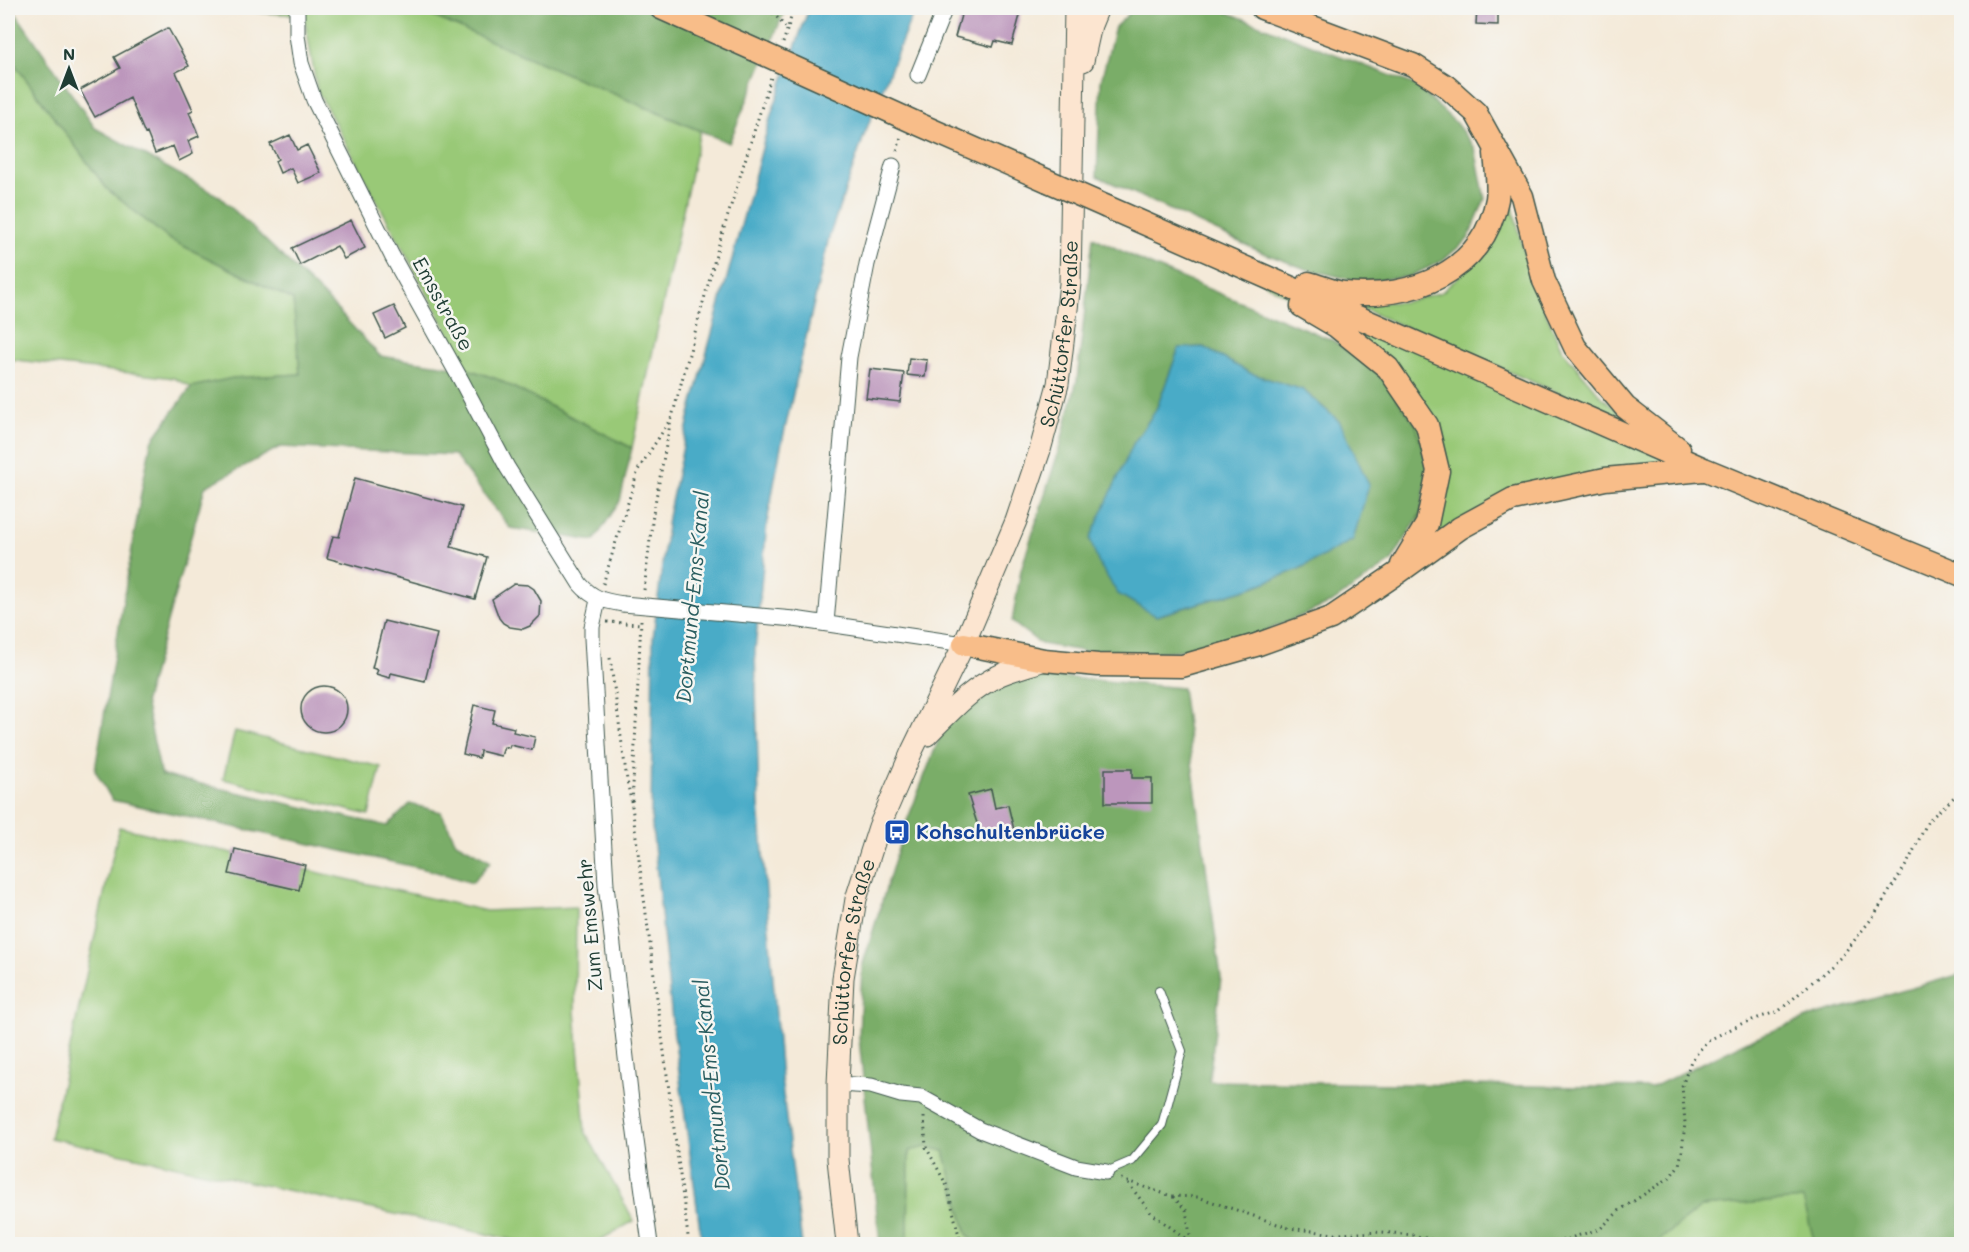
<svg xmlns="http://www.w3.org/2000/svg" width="1969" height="1252" font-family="Mali,sans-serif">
  <rect width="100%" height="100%" fill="#f6f6f2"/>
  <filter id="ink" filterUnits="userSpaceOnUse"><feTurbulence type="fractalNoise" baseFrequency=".0167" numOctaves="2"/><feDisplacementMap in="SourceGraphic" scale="12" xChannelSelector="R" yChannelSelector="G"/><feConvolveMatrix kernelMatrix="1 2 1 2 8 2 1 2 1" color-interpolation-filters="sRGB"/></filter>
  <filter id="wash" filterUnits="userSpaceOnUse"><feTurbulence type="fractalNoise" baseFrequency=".008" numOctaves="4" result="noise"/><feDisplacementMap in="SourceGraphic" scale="24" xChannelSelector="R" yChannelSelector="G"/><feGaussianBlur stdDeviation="1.35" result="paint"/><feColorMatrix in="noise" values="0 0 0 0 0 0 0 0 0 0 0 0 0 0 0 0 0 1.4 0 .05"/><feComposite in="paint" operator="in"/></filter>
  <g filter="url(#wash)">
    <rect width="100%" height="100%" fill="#f4ead9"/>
    <path fill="#99c977" stroke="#5c8356" stroke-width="1.5" d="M235,8H414L700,131L632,448L497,379L468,369L317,90L304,15L265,13Z
      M8,55L107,189L169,239L293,300L300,374L233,378L191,387L174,378L8,359Z
      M1508,188L1530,276L1562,350L1600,395L1633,425L1349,303L1405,302L1442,292L1495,242L1504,216Z
      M1222,258L1702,469L1513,498L1397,573L1439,471L1336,325Z
      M235,731L381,767L369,815L223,779Z
      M119,827L486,911L576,907L575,1011L585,1131L634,1221L593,1244H531L50,1138Z
      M926,1147L944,1150L967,1234L978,1244H908L909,1150Z
      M1804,1199L1815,1244H1655L1701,1207Z"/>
    <path fill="#7aad68" stroke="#4c754e" stroke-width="1.5" fill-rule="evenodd" d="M8,8H12L95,128L219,196L328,300L380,356L468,369L497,379L632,448L620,501L594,541L510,528L454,455L280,447L205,487L145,701L161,775L387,826L410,804L441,812L456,842L491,861L472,883L433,871L112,800L95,770L142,488L151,442L191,387L233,378L300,374L293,300L169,239L107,189L8,55Z
      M413,8H786L729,143Z
      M1135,8H1216L1415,85L1455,122L1475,148L1485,199L1468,239L1442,261L1408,277L1358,281L1306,269L1261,252L1097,176L1101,81L1115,27Z
      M1093,237L1148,264L1332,340L1377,372L1416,425L1428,469L1421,513L1391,562L1331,603L1254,636L1185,650L1107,655L1041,644L1012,622L1021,570L1058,453L1077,380ZM1203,347L1250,373L1303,390L1340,422L1353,540L1299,569L1253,587L1157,616L1133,444L1156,410L1179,348Z
      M1049,676L1182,688L1221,978L1209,1081L1651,1088L1754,1038L1807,1018L1961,974V1244H1815L1803,1199L1701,1207L1655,1244H978L967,1234L944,1151L926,1147L909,1151L908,1244H880L859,1038L862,967L905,826L944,726L975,699L1006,683Z"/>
    <path fill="#48abc7" stroke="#34747e" stroke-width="1.5" d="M809,8H915L865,133L829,237L780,451L767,523L755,650L759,804L781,1078L802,1244H702L672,1020L651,816L653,638L668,517L689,418L771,115Z
      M1203,347L1250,373L1303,390L1340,422L1369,485L1353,540L1299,569L1253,587L1156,616L1118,594L1098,562L1090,539L1133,444L1156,410L1179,348Z"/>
    <g id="blocks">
      <path fill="#bc96bc" d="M963,8H1022L1012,45L995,41L993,47L955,37Z
        M1477,8H1498V25L1476,24Z
        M168,28L189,66L176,72L193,110L189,112L199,136L188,141L193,154L179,161L173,146L155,153L147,133L145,134L130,98L95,117L80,90L120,68L114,57Z
        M290,135L297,150L307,145L321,173L298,183L291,168L280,173L275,161L278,159L270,144Z
        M351,220L365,248L344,259L337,246L300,265L292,248Z
        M394,306L405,328L385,338L374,315Z
        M909,358L927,360L925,377L907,375Z
        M870,369L904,373L900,402L866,398Z
        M355,478L462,507L451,547L487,557L475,599L327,558L333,536L339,537Z
        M514,584L528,585L534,589L541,601L540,616L530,626L523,629L510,627L503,623L499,618L492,599Z
        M384,621L437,634L425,681L391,673L390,678L376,674L378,670L372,668Z
        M301 709a23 23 0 1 1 46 0a23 23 0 1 1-46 0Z
        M474,705L495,710L492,723L514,728L513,732L535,737L532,750L510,745L509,748L504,747L501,756L480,751L479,758L463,754Z
        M1105,769H1132V778H1152V803H1105Z
        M991,789L995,808L1008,805L1014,830L982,839L968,795Z
        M235,849L305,865L299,890L229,874Z"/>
    </g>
  </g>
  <g filter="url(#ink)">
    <use href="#blocks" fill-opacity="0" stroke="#3f574d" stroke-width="1.5"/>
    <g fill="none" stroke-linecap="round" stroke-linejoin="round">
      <g stroke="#3f574d" stroke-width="10">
        <path id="lane" d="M1106,1172L1132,1161L1162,1125L1182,1051L1159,991"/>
      </g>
      <g stroke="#3f574d" stroke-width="17">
        <path id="street" d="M297,8V35L301,63L314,100L392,256L461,380L507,467L580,584C593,599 604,601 623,604
          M918,75L945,8
          M598,600L592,627V638L606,885L633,1118L650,1244
          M794,619L964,644
          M826,623L849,357L867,264L893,166
          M838,1084L871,1086L901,1095L921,1097L980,1130L1076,1167L1106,1172"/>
      </g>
      <g stroke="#3f574d" stroke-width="23">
        <g id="secondary">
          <path d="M1083,61L1091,25L1098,8"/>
          <path d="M927,735C949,713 971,688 1000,675C1014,669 1030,665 1044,660"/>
          <path id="s1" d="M847,1244L838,1159V1084L843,978L856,899L879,827L912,751L964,644L1016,521L1040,450L1058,384L1070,284L1075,8"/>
        </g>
      </g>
      <g stroke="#3f574d" stroke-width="25">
        <path id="primary" d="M661,8L764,54
          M1262,8L1413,65L1446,86L1476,113L1522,196L1544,281L1575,347L1625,407L1679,449
          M916,123L1048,181
          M1107,207L1704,469L1962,575
          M1309,283C1320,286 1333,292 1344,293C1412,300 1484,272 1497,199C1499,185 1496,167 1495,153
          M1302,306L1336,326L1388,368L1427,425L1438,471L1427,524L1402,565
          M964,644L1044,660L1098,665L1182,666L1256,645L1331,618L1396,574L1460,528L1513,499L1605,479L1703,470"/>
      </g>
      <path stroke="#3f574d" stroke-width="3" stroke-dasharray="1.5 4.5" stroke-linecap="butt" d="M769,8L787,29
        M783,43L794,8
        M897,151L901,137
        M603,584L638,470L672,417L719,244L771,77
        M644,590L653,514L671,419
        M641,620L632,806L689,1244
        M607,622L641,624
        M610,658L627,780L632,806
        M1956,1093L1962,1116
        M924,1117L926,1147L947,1186L961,1244
        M1121,1179L1171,1196L1198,1197L1289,1228L1335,1234L1382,1232L1413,1235L1451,1244
        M1128,1183L1151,1213L1192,1243
        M1173,1197L1186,1210L1191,1241
        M1550,1244L1600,1229L1620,1210L1669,1178L1679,1165L1682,1151L1685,1123L1682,1086L1691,1061L1707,1041L1743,1023L1779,1011L1841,957L1873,917L1908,862L1928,821L1962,790"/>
      <use href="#lane" stroke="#fff" stroke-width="8"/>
      <use href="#street" stroke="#fff" stroke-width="15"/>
      <use href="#secondary" stroke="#fce5d0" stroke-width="21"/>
      <use href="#primary" stroke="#f8bd89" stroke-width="22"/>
      <g stroke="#3f574d" stroke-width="17" stroke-linecap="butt">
        <path id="street-bridge" d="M623,604L794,619"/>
      </g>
      <g stroke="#3f574d" stroke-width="25" stroke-linecap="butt">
        <path id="primary-bridge" d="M764,54L916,123
          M1048,181L1107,207"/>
      </g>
      <use href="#street-bridge" stroke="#fff" stroke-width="15"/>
      <use href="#primary-bridge" stroke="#f8bd89" stroke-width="22"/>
    </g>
  </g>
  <defs>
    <g id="bus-square" transform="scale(1.35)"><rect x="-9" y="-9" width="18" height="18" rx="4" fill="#1a4fb4" stroke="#f6f6f2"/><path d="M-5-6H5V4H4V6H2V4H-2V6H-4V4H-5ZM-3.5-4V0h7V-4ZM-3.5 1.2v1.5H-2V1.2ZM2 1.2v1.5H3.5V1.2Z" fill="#fff"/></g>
  </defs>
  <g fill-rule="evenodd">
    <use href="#bus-square" x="897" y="832"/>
  </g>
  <g text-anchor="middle" stroke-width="5" stroke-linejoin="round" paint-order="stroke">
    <g font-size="20" fill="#1f3d34" stroke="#f6f6f2">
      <text transform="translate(443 304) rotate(61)" y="7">Emsstraße</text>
      <text dy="7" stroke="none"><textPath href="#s1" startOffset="951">Schüttorfer Straße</textPath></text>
      <text transform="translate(590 925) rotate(-95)" y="7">Zum Emswehr</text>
      <text dy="7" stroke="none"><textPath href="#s1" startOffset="294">Schüttorfer Straße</textPath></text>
    </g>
    <g font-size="20" font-weight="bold" fill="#164399" stroke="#f6f6f2" text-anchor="start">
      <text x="916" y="839">Kohschultenbrücke</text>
    </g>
    <g font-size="21" font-style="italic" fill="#2b5e60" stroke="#f6f6f2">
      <text transform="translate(693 597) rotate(-85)" y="7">Dortmund-Ems-Kanal</text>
      <text transform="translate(712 1085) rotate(-96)" y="7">Dortmund-Ems-Kanal</text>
    </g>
  </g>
  <rect width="1969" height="1252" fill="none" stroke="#f6f6f2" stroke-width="30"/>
  <g transform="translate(69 69)" stroke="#f6f6f2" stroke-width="4.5" paint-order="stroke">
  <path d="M0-4.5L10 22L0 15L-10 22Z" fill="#1f3d34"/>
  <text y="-9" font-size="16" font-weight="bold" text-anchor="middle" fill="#1f3d34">N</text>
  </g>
</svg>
